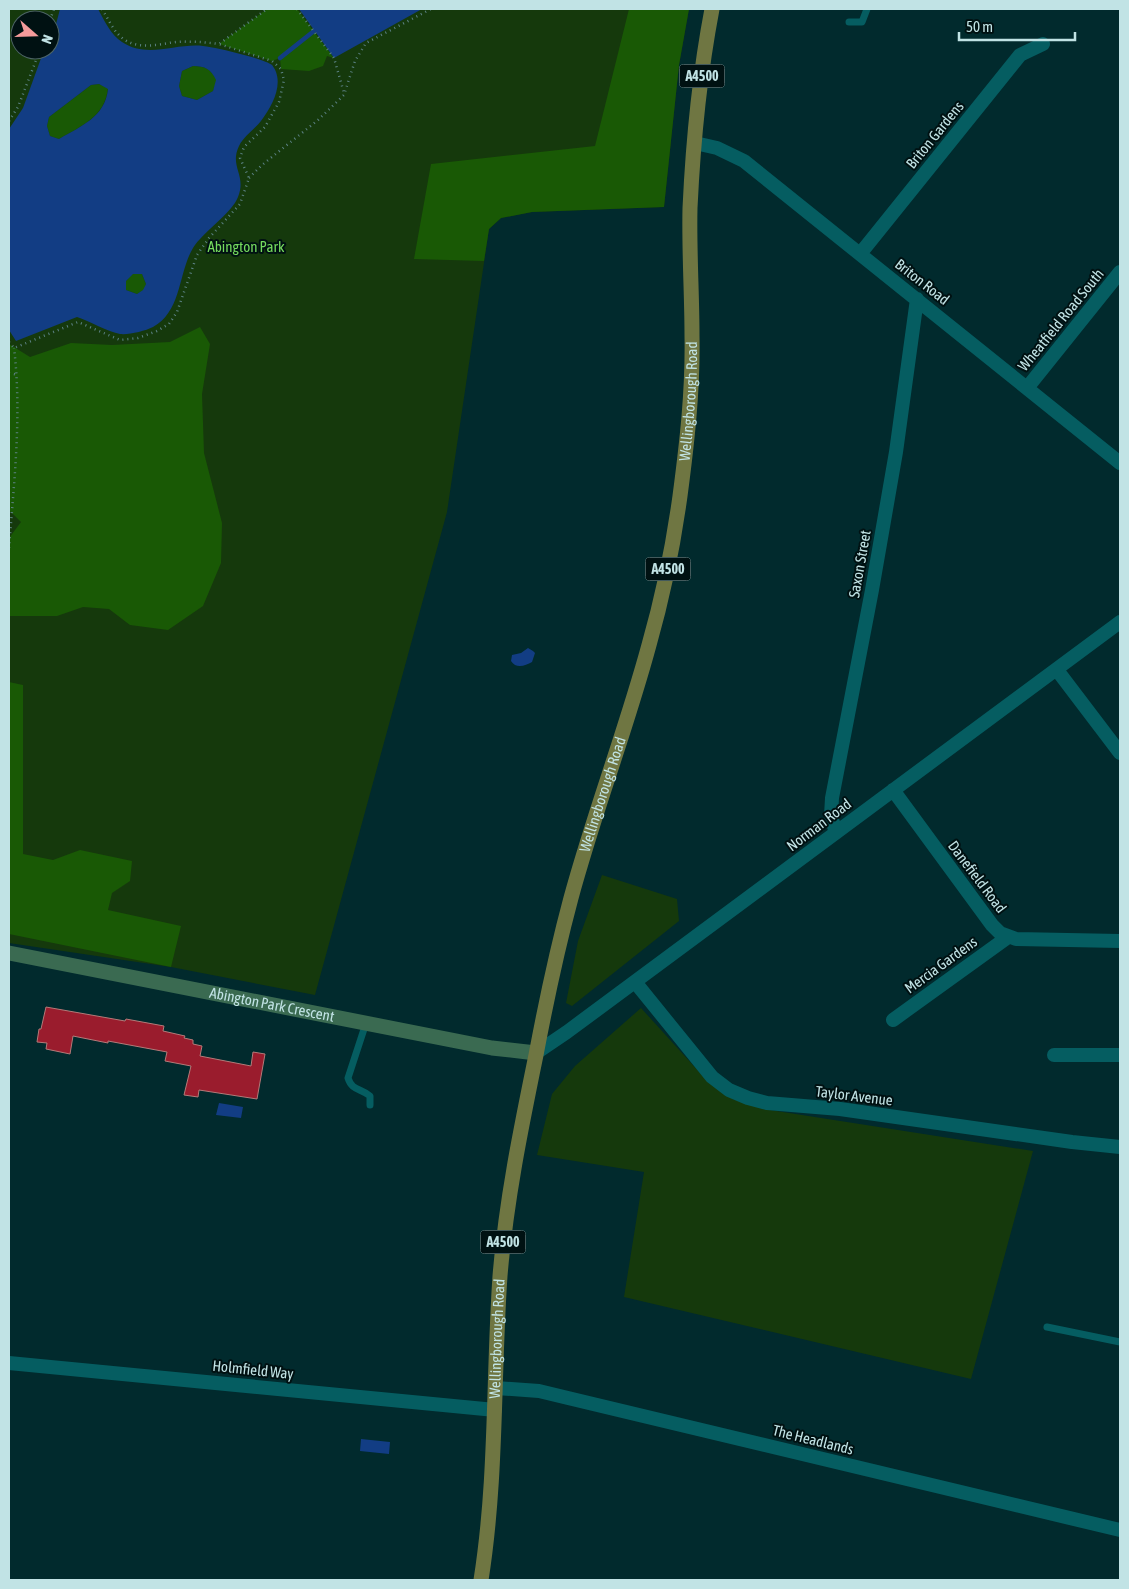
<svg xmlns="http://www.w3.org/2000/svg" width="1129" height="1589" font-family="'Asap Condensed',sans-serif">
  <rect width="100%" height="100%" fill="#012a2d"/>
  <path fill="#15390c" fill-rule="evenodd" d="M9,9H689L679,65L664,207L532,212L501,218L489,229L447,512L315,995L171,967L9,943ZM20,20H50V50H20Z
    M602,875L677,899L679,921L572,1006L566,1003L578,941Z
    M641,1008L702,1075L733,1099L770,1110L1033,1151L971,1379L624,1297L644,1172L537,1155L552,1094L575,1066Z"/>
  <path fill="#195905" d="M267,9H297L334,58L327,56L323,66L309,71L281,69L280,58L272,61L219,44Z
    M629,9H689L679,65L664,207L532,212L501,218L489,229L484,261L414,259L431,164L595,146Z
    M193,66C205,66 211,69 217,80L213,91L197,100L182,96L179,86L182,71Z
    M99,84L108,88C105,117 81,126 59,139L50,136L47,126L49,117L91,85Z
    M133,273L142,274L146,284L144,290L137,294L126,290V281Z
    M200,327L210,344L202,394L204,453L222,523L221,563L203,606L168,630L130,625L109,609L83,607L57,616H9V538L21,522L9,510V344L30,357L71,343L112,345L170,342Z
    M9,682L23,685V854L53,860L80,850L132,861L130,881L112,893L108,910L181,926L171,967L9,934Z"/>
  <path fill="#123d84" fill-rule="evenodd" d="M60,9H98C104,20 111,35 122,42C147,59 176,43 203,46C215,47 265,59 272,65C273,66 276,71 276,72C282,88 271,108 261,121C255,129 244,136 239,146C229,167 247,175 238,197C232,213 203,232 193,248C178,273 182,311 153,327C145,331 129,335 120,334C108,332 89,321 77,317L16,341L9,330V129L23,108L44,50H50V28H55ZM193,66C205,66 211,69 216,80L213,91L197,100L182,96L179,86L182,71ZM99,84L108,89C105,117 81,126 59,139L50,136L47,126L49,117L91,85ZM133,274H142L146,284L143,290L137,294L126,290V281Z
    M299,9H422L334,58Z
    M528,648L533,651L535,653L532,662C525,666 516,669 511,661L512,655L521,653Z
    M219,1103L243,1107L241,1118L216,1115Z
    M361,1439L390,1442L389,1454L360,1451Z"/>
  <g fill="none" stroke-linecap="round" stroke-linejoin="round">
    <path stroke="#123d84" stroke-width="4.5" d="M280,58L314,31"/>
  </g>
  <path fill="#9a1c2d" stroke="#b47a79" d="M46,1007L125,1021L126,1019L164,1026L163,1031L185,1036L184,1038L193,1040V1044L202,1046L200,1056L251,1066L253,1052L265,1054L257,1099L199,1090L198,1097L184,1095L191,1066L165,1061L167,1052L108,1041V1043L73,1036L70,1054L46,1049L47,1043L37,1042L39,1029H41Z"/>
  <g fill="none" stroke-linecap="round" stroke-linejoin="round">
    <path stroke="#5c8285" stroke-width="2.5" stroke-dasharray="1 4" stroke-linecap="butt" d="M102,9C109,20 114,33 125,40C141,50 159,44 176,42C190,41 204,42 219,44L267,9
      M297,9L334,58L344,93
      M50,20L54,9
      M9,121L18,107L40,50
      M249,178L262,165L318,120L344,95L355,61L366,43L431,9
      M9,342L14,348L78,322L120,340L138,338L157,331L169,324L177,312L197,255L209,238L240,204L249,178L240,158L244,147L265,127L279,102L284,80L281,69L272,61L219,44
      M9,373L18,375
      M9,548C14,482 22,414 14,348"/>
    <path stroke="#055d61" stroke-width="7" d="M849,22H862L867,9
      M366,1023L348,1078C352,1091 361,1088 370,1096V1105
      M1047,1327L1120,1342"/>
    <path stroke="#055d61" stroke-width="14" d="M695,143L717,148L744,161L1120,463
      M860,254L1020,55L1043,44
      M1027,388L1120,272
      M1057,670L1120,753
      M893,790L992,925L1000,933L1016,939L1120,941
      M836,833L831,816L832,798L872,590L896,452L917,299
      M635,982L712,1077L729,1090L748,1098L767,1103L840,1109L1072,1142L1120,1147
      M893,1020L1008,937
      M536,1053L567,1032L1120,622
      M1054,1055H1120
      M9,1363L495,1410
      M496,1388L539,1391L568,1398L1120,1530"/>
    <path stroke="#3a6a51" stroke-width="15" id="s1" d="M9,953L492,1048L536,1053"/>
    <path stroke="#6f7642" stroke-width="15" id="s2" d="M481,1580C497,1479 493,1378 500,1276C506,1201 521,1128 536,1055C546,1002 557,950 571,898C594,813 626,730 649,645C663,596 673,547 680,496C687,443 693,390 692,336C692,294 689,251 690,208C693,144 700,72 712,9"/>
  </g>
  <g text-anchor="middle" stroke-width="4" stroke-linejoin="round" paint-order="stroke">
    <g fill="#001112" stroke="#87a4a6" stroke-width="1">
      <rect x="679.5" y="64.5" width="45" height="23" rx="4"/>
      <rect x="645.5" y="557.5" width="45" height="23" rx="4"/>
      <rect x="480.5" y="1230.5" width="45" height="23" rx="4"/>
    </g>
    <g font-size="14" font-weight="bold" fill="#c1e3e5">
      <text x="702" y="81">A4500</text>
      <text x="668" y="574">A4500</text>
      <text x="503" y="1247">A4500</text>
    </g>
    <g font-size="15" fill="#c1e3e5" stroke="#001112">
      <text transform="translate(935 135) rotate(-51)" y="5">Briton Gardens</text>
      <text transform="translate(922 282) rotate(38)" y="5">Briton Road</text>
      <text transform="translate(1061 320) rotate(-51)" y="5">Wheatfield Road South</text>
      <text dy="5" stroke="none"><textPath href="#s2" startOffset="1202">Wellingborough Road</textPath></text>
      <text transform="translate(860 564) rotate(-80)" y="5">Saxon Street</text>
      <text dy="5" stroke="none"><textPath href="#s2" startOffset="798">Wellingborough Road</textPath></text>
      <text transform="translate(819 825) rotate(-37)" y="5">Norman Road</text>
      <text transform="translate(977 877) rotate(53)" y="5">Danefield Road</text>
      <text transform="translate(941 965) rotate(-36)" y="5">Mercia Gardens</text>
      <text dy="5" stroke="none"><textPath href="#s1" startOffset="268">Abington Park Crescent</textPath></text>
      <text transform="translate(854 1096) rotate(7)" y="5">Taylor Avenue</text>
      <text dy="5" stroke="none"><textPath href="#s2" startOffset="242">Wellingborough Road</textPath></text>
      <text transform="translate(253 1370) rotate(6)" y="5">Holmfield Way</text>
      <text transform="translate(813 1440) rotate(14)" y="5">The Headlands</text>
    </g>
    <g font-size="15" fill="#75db5e" stroke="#001112">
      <text x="246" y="252">Abington Park</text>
    </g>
  </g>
  <rect width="1129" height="1589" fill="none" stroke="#c1e3e5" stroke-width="20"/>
  <g transform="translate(35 35) rotate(110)"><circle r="24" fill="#001112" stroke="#4d6566"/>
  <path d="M0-4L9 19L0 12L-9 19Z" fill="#f59b9b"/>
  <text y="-8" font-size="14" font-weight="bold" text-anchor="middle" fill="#c1e3e5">N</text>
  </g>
  <path d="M959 32v8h116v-8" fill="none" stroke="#c1e3e5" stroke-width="2.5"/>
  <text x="966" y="32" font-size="15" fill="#c1e3e5" stroke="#001112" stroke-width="4" paint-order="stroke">50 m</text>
</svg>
